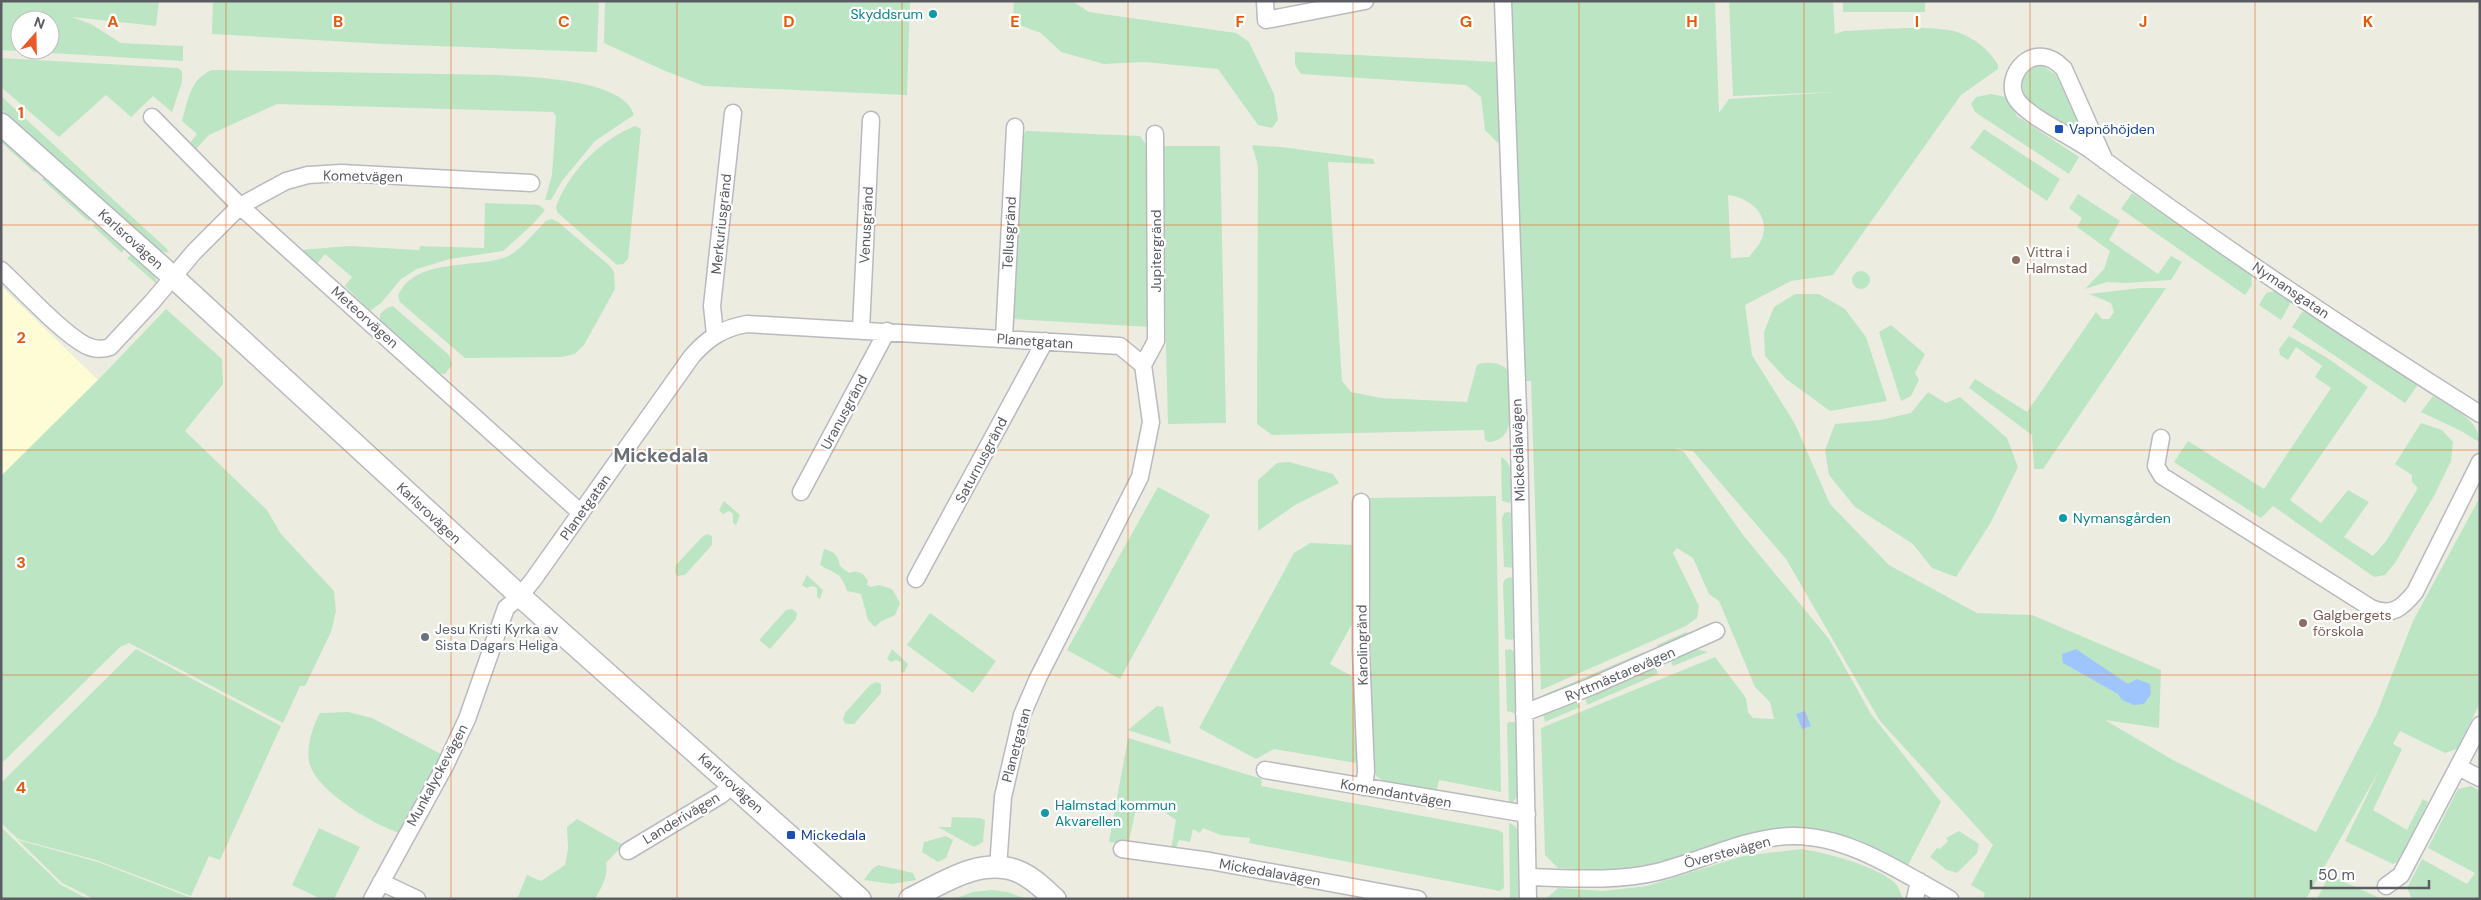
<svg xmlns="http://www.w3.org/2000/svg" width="2481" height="900" font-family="'DM Sans',sans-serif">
  <rect width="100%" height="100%" fill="#edece1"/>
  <path fill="#fefcd5" d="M1,286L98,380L1,476Z"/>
  <path fill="#bce6c3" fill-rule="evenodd" d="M1,1H159L156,26L72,17L91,24L121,43L183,46V61L1,50ZM20,20H50V50H20Z
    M213,1H599L597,52L384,44L212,34Z
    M605,1H910L907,95L704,86L663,70L604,43Z
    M1014,1H1072L1089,12L1236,33L1249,42L1274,94L1278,120L1272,128L1258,125L1218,69L1144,62L1104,64L1061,52L1041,33L1013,23Z
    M1509,1H1715L1719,113L1729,99L1834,92L1733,96L1729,1H1833L1835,34L1844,31C1872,30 1932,24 1957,32C1973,37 1990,50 1998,65V69L1961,95L1833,275L1791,281L1745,305L1752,355L1795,424L1830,504L1889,565L1977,613L2032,615L2161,670L2159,728L2105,720L2173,760L2316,832L2377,713L2413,621L2480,497V703L2457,749L2445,753L2400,731L2393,744L2402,749L2373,810L2407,830L2423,799L2428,802L2399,862L2393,864L2345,841L2379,771L2306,899H1983L1985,893L1971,885L1993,845L1880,721L1786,559L1693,451L1675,448L1684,452L1743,535L1829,639L1871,714L1941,802L1908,865L1859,840L1807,828L1754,833L1659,863L1604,871L1558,868L1545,855L1541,728L1715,657L1746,698L1748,712L1753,718L1774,719L1770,702L1755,687L1719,601L1709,594L1693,558L1677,548L1673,553L1699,606L1697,618L1686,626L1541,690L1531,381H1522ZM1728,195C1751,198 1772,216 1761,241C1758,246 1753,252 1749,257L1731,258Z
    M1843,1H1925V12H1843Z
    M1295,52L1498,62L1501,139L1498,143L1485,130L1481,97L1466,85L1301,74L1295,65Z
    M1,58L178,68L182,71V82L172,112L153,96L131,117L106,95L59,137L1,87Z
    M2043,66L2056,75L2078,123L2076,130L2069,129C2053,119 2014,102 2024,77C2027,69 2035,66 2043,66Z
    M212,70L500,75C530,77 625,79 634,115L595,141L562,181L551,200H545L552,175L556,116L553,112L277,104L209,135L195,150L189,144L197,134L182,121C188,100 190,79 212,70Z
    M1991,94L2006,97L2017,116L2079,157L2069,174L1975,112L1971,104L1976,97Z
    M1,96L167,249L169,253L157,250L10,117L1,109Z
    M635,126L641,129L628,259L623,264L617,265L557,212L556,207C568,172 602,139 635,126Z
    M1984,129L2060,179L2047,201L1970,148Z
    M1026,131L1140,136L1147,146L1151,327L1012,319L1020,139Z
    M1,138L38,171L34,172L1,142Z
    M1252,145L1281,147L1373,159L1375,164L1328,162L1342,381L1351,392L1381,398L1467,402L1477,365C1487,361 1503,362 1509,372C1509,395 1521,440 1488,442L1485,440L1484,430L1272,435L1257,424L1258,166Z
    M1161,146H1220L1226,423L1168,424Z
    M45,176L90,217V221L87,220L46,183L42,179Z
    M2132,193L2251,273L2252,285L2245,295L2121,209Z
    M2078,194L2120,221L2109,240L2158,274L2171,256L2182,262L2171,280L2126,283L2107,282L2085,289L2104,269L2110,251L2077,227L2082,218L2069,208Z
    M485,203L539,205L545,210L533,224L503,251L450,259L417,269L401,279L381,303L370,311L345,286L352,277L325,254L317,264L300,250L349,246L419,250L420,246L484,248Z
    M552,219L558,222L610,266L614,272L615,289L584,345L575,354L562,357L465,358L400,302L398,296C414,257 475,269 506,257C521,251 534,232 546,221Z
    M96,223L124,249L122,253L93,226Z
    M131,255L155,277L158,285L127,258Z
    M1852 280a9 9 0 1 1 18 0a9 9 0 1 1-18 0Z
    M2140,288H2166L2043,469H2034L2032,435L1969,388L1975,379L2027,412L2096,312L2102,319H2109L2114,312L2111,303L2089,294Z
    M2275,291L2290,298L2291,302L2281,320L2259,305L2266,293Z
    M1795,294H1819L1845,309L1866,337L1887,401L1830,411L1786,379L1765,356L1764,332L1774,307Z
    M393,306L449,355L452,365L445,374L437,373L380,320V314L387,308Z
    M166,309L222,359L223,384L185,431L267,510L281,534L334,591L336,611L331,632L305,686H300L283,723L129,643L120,647L1,764V476L98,380Z
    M2309,311L2415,383L2417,386L2405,403L2292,327L2302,312Z
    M1891,325L1925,354L1915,373L1919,380L1911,396L1901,401L1879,332Z
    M2289,336L2326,357L2368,387L2290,500L2321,523L2348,490L2369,502L2344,537L2373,556L2386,541L2418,488L2412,482V475L2395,464L2421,423L2442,430L2453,442L2451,461L2435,494L2395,563L2385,575L2374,577L2273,506L2261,518L2174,462L2188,441L2264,489L2331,388L2315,377L2322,366L2296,347L2288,360L2280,355L2279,349Z
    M1928,392L1946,403L1960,397L2007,438L2018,467L1991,522L1956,577L1932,568L1913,544L1855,507L1829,475L1825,450L1835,424L1880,420L1911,413Z
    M2433,396C2450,407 2480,419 2479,442L2461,431L2421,412Z
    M1501,457C1515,463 1514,490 1510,503L1502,501Z
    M1289,462L1333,474L1339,483L1295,505L1258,531V480L1277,463Z
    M1158,487L1210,515L1120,679L1067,650Z
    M1496,496L1501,792L1439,780L1436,794L1387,783L1376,776L1372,763L1369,498Z
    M724,501L740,515L736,525L733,523V514L729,511L723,514L719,510Z
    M1508,512L1511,513L1513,568L1504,567L1502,519L1504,513Z
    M707,534L712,536V545L685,575L677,576L675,571L676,565L702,537Z
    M1310,543L1356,545L1358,613L1330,664L1355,678L1356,763L1274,749L1256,759L1199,728L1294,553Z
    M824,549C835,552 838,555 840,566L849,573C858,570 863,572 868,581L867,585L871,587L879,585L892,589L900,603L895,615L880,622L875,627L868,620L861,594L847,591C841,571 834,574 820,565Z
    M807,575L823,590L820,599L817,597V588L812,586L806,588L802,585Z
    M1510,577L1513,578L1514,638L1512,640L1505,639L1503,584L1505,579Z
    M792,609L797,613L796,619L770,649L759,640L786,610Z
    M930,613L996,661L973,693L907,645Z
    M1686,632L1690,634L1658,653L1657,645Z
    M136,649L281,726L220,860L209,856L191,896L96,860L18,839L1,823V783Z
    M892,649L908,664L904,673L901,671V662L896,660L891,662L887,659Z
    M1510,649L1515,652L1516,707L1514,713L1507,711L1505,650Z
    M1696,649L1708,652L1673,666L1670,660Z
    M1644,652L1646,657L1541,702L1543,695Z
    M1655,666L1658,674L1587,705L1585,697Z
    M876,682L881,684V693L854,724H846L843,720L845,713L870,685Z
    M1575,700L1580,707L1545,722L1543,714Z
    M1157,706L1163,707L1171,744L1128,730Z
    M348,712L372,718L441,754L400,833C376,826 318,792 310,765C305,750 312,727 320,713Z
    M1509,722H1516L1517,797L1509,807L1507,724Z
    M1128,738L1262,779L1260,793L1261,786L1498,830L1503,833L1504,888L1500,891L1249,843L1250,838L1220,835L1203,828L1200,833L1193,829L1190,842L1179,840L1175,850L1171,849L1176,820L1163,811L1135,813L1128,845L1109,842Z
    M2471,786L2480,791V899H2412L2407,888L2422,859L2467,884L2475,873L2428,848L2458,789Z
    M952,817L980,818L985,820L983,842L974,847L938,827H951Z
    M577,819L623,845L606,863C609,875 601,888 595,899H517L527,875L541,881L565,865L568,849L567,827Z
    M1509,823L1515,826L1519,832L1520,899H1510Z
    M1,827L61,885L88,899H1Z
    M319,828L360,847L334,899H321L292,885Z
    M1959,831L1979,844L1977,853L1957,873L1947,870L1930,857L1937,848L1940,849L1948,841L1946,838Z
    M946,836L953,840L946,858L938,862L922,852L924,842Z
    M18,840L98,862L194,899H94L62,883Z
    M1802,849C1830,854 1871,864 1894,882C1898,885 1901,894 1903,899H1546L1558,888L1603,891L1647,886L1743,856Z
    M878,865L913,873L916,880L892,884L864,880L872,869Z
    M2329,875L2382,899H2317Z
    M992,890L1008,892L1027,899H954L973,892Z"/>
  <path fill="#9fc5ff" d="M2076,649L2128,684L2137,679L2150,684L2151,694L2144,704L2134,705L2122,700L2118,694L2063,663L2062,654Z
    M1805,711L1811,726L1802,729L1796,714Z"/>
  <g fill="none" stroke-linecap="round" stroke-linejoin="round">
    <g stroke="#b9bac0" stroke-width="19">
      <path id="minor" d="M1265,1L1266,20L1365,1
        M1503,1L1519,437L1528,899
        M152,117L240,206L581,513
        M2105,161L2064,69C2034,36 2001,77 2017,100C2030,118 2072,136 2092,151C2217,244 2348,331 2480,414
        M1,270C23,290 60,331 85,345C93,349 102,350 110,347L152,302L194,252L240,206L286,181L308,175L341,173L531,183
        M861,329L871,120
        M715,334L712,306L733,113
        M1004,338L1015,127
        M1143,365L1156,341L1155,134
        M2161,438L2156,466L2162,476L2371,608C2392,617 2402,608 2415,592L2480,462
        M801,492L887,331
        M1361,502V651L1366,772L1364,787
        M916,579L1045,341
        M1524,713L1590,687L1716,631
        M2458,767L2480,778
        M1265,770L1527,814
        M1122,849L1210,861L1418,899
        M628,851L721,795L733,784
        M1528,877C1570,878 1615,882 1657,872C1702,861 1745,837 1792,836C1849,835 1902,873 1950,899
        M381,882L417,899
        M2386,886L2401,875L2480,725
        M372,899L445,766L467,719L506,608L520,596L533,580L692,356C708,338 723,328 747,324L1120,346L1143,365L1151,422L1140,477L1038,678L1022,715L1003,797L998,868
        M1915,899L1919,881"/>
    </g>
    <g stroke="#b9bac0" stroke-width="24">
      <path id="tertiary" d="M1,124L173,277L520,596L860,899
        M910,899C943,883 980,857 1017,871C1031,876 1044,889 1055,899"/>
    </g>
    <use href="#minor" stroke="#fff" stroke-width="16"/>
    <use href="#tertiary" stroke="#fff" stroke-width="21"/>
  </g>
  <path fill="none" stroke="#e8590c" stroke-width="1" stroke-opacity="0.55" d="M226,1V899M451,1V899M677,1V899M902,1V899M1128,1V899M1353,1V899M1579,1V899M1804,1V899M2030,1V899M2255,1V899M1,225H2480M1,450H2480M1,675H2480"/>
  <g fill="#0f9aa8" stroke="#fff" stroke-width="2">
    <circle cx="933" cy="14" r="5"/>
    <circle cx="2063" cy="518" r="5"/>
    <circle cx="1045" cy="813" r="5"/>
  </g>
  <g fill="#1a4fb4" stroke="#fff" stroke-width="2">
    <rect x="2054" y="124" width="10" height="10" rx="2.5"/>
    <rect x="786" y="830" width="10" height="10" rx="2.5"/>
  </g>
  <g fill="#8d6e63" stroke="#fff" stroke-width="2">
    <circle cx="2016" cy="260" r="5"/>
    <circle cx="2303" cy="623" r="5"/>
  </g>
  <circle fill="#6b7280" stroke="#fff" stroke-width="2" cx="425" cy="637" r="5"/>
  <g text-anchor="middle" stroke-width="4.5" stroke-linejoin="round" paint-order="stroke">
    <g font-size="14" fill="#0d838f" stroke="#fff" text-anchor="start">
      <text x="923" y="19" text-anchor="end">Skyddsrum</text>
      <text x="2073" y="523">Nymansgården</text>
      <text x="1055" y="810">Halmstad kommun<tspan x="1055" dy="16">Akvarellen</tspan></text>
    </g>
    <g font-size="14" fill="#164399" stroke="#fff" text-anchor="start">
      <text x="2069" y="134">Vapnöhöjden</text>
      <text x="801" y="840">Mickedala</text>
    </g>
    <g font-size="14" fill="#5a5c62" stroke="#fff">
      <text transform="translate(363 176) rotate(1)" y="5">Kometvägen</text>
      <text transform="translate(721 224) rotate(-84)" y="5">Merkuriusgränd</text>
      <text transform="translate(866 225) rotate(-87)" y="5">Venusgränd</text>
      <text transform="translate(1009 233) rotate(-87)" y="5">Tellusgränd</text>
      <text transform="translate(131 239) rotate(42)" y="5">Karlsrovägen</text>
      <text transform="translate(1156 251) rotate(-90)" y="5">Jupitergränd</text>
      <text transform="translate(2291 290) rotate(34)" y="5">Nymansgatan</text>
      <text transform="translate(365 317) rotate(42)" y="5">Meteorvägen</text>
      <text transform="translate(1035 341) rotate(4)" y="5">Planetgatan</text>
      <text transform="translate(844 412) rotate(-62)" y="5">Uranusgränd</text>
      <text transform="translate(1518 450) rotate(-92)" y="5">Mickedalavägen</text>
      <text transform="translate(981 460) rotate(-62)" y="5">Saturnusgränd</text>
      <text transform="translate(585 507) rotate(-55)" y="5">Planetgatan</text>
      <text transform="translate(429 513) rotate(43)" y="5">Karlsrovägen</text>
      <text transform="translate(1362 645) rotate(-91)" y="5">Karolingränd</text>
      <text transform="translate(1620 674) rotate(-23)" y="5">Ryttmästarevägen</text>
      <text transform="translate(1016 745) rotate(-75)" y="5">Planetgatan</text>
      <text transform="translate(437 775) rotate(-62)" y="5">Munkalyckevägen</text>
      <text transform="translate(731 783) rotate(42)" y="5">Karlsrovägen</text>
      <text transform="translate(1396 793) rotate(10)" y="5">Komendantvägen</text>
      <text transform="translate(681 818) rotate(-31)" y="5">Landerivägen</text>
      <text transform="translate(1727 852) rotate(-15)" y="5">Överstevägen</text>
      <text transform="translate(1270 872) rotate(10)" y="5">Mickedalavägen</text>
    </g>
    <g font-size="14" fill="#785e54" stroke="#fff" text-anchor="start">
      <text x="2026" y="257">Vittra i<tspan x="2026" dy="16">Halmstad</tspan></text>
      <text x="2313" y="620">Galgbergets<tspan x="2313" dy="16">förskola</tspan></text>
    </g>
    <g font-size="14" fill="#5b616d" stroke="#fff" text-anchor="start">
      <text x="435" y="634">Jesu Kristi Kyrka av<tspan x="435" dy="16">Sista Dagars Heliga</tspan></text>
    </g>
    <g font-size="19" font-weight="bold" fill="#6b6e74" stroke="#fff">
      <text x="661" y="462">Mickedala</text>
    </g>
  </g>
  <g font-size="16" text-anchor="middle" font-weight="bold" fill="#e8590c" stroke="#fff" stroke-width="4.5" stroke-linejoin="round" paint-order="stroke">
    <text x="113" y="27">A</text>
    <text x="338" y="27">B</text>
    <text x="564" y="27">C</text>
    <text x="789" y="27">D</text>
    <text x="1015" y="27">E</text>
    <text x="1240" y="27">F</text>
    <text x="1466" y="27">G</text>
    <text x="1692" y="27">H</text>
    <text x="1917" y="27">I</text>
    <text x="2143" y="27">J</text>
    <text x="2368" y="27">K</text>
    <text x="21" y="118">1</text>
    <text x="21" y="343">2</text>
    <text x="21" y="568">3</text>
    <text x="21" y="793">4</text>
  </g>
  <rect width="2481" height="900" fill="none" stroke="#5a5c62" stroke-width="5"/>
  <g transform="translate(35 35) rotate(20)"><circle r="24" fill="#ffffff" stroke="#bdbec0"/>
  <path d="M0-4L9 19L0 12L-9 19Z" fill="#ec5928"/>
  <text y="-8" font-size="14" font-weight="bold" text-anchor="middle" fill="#5a5c62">N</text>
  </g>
  <path d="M2311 880v8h118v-8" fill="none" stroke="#5a5c62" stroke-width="2.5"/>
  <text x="2318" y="880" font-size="15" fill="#5a5c62" stroke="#ffffff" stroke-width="4" paint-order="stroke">50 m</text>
</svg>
